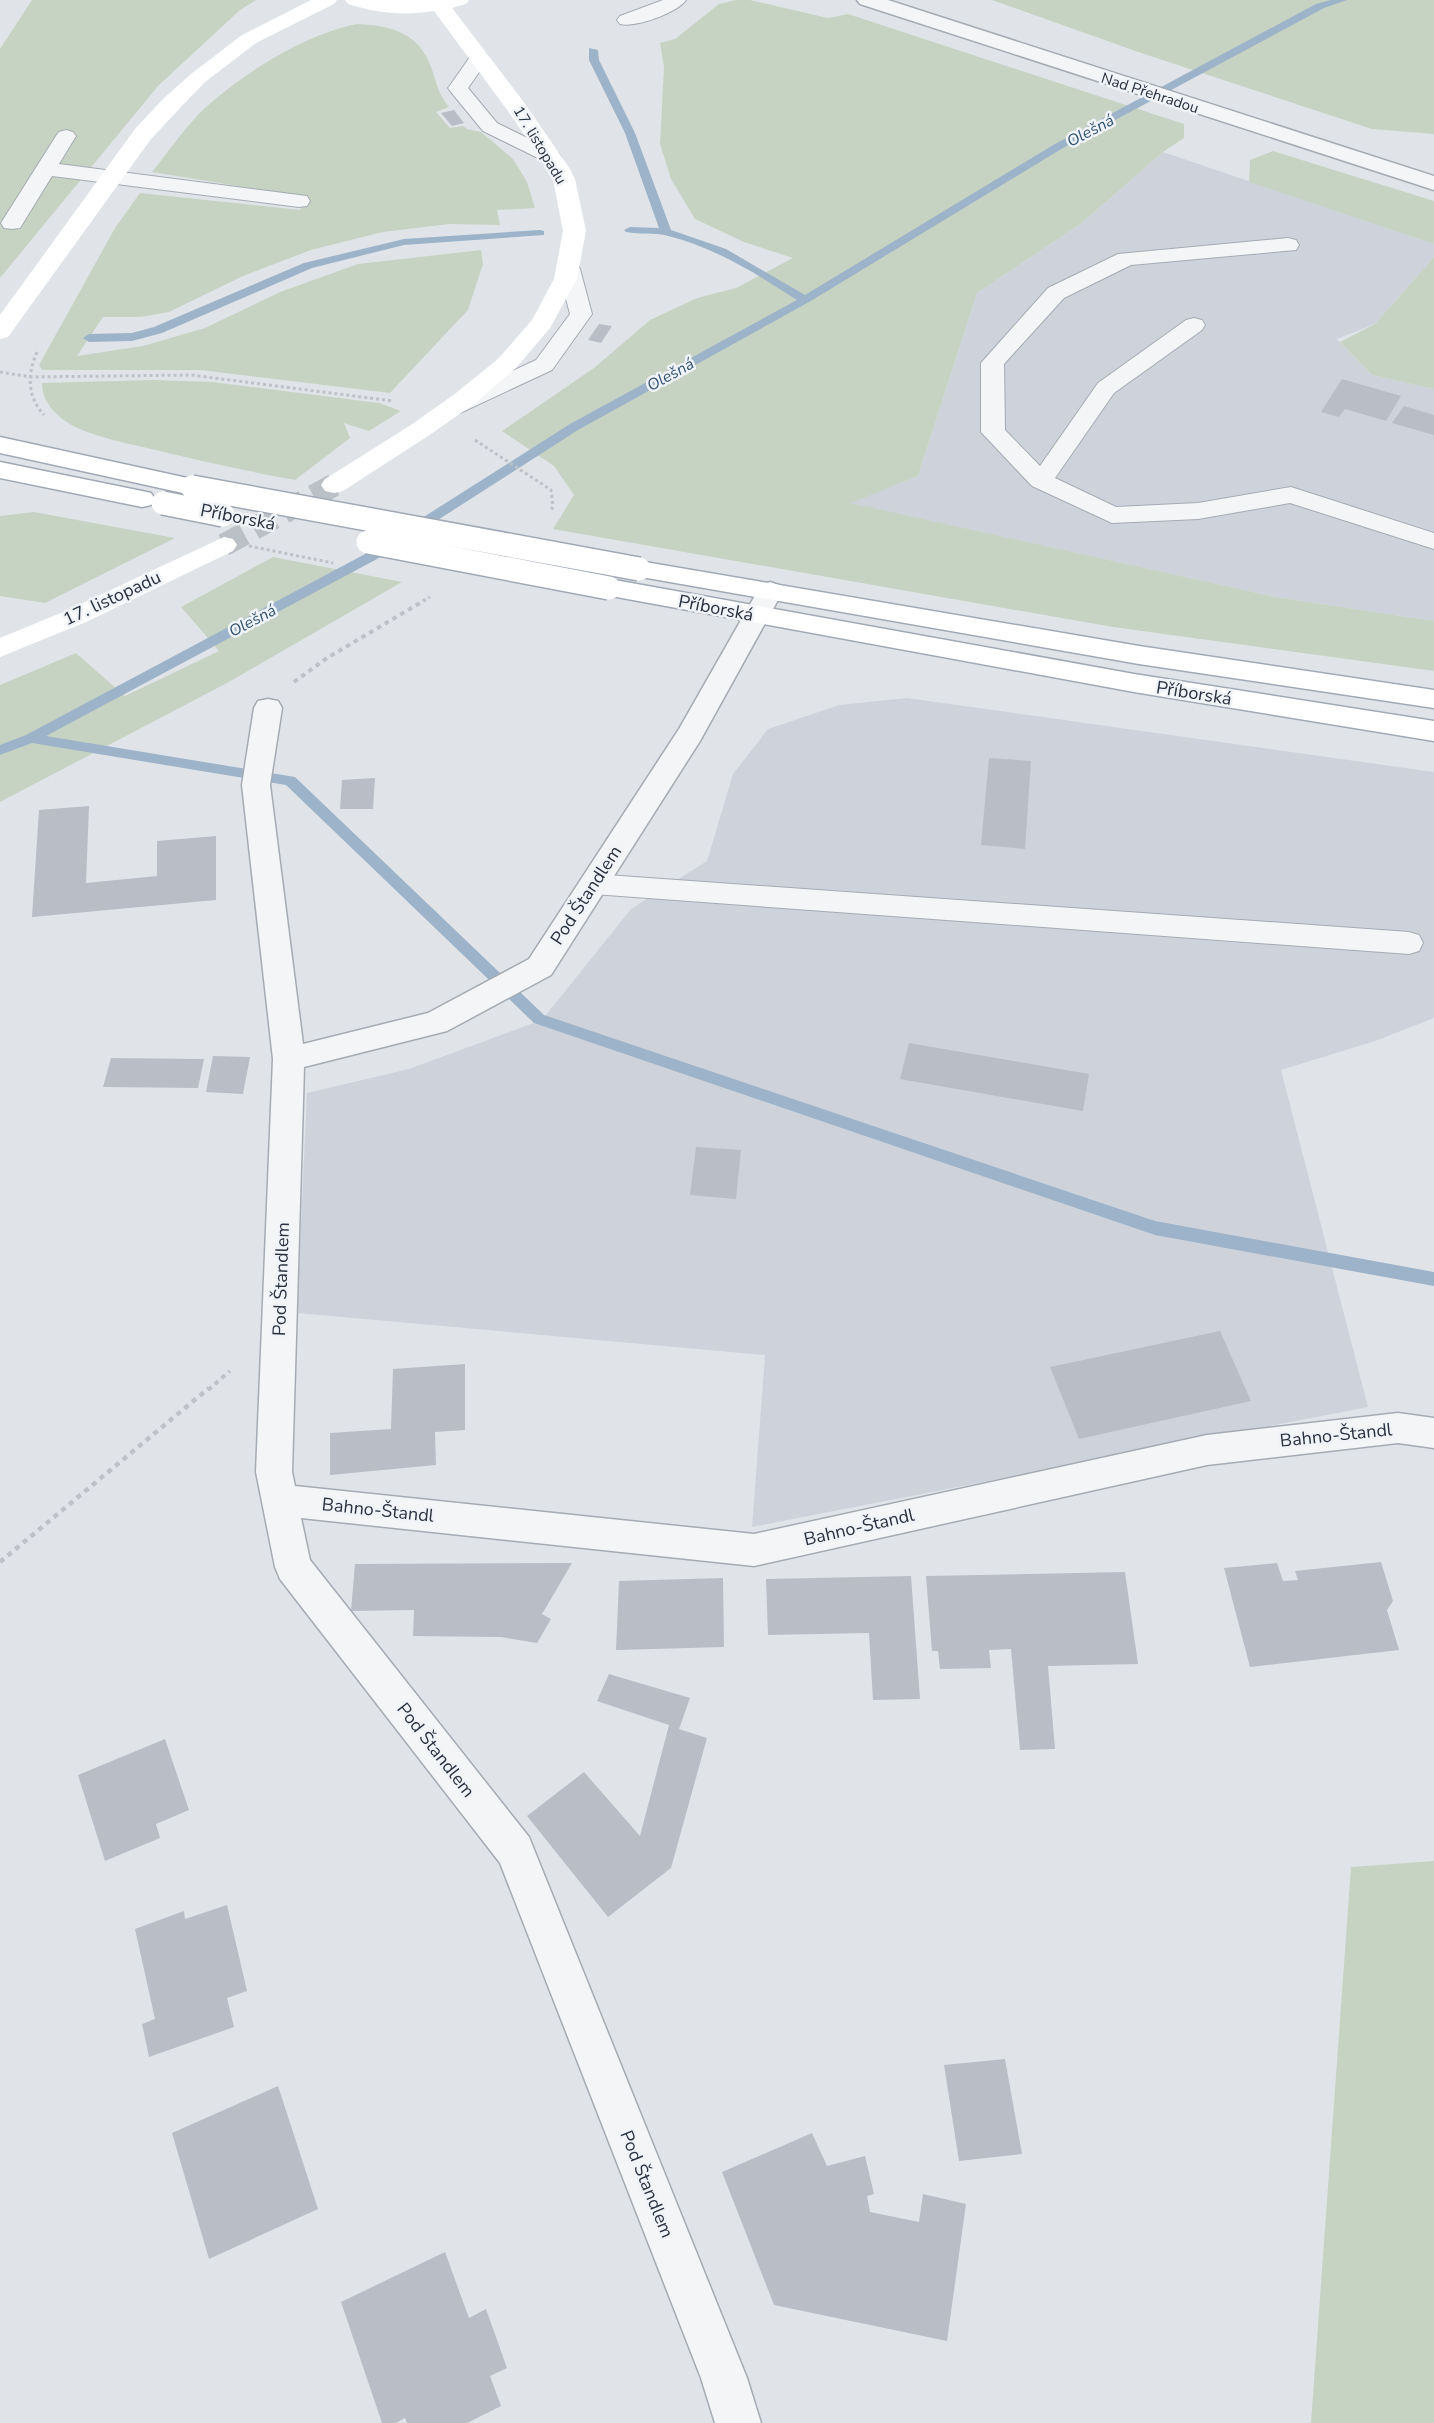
<svg xmlns="http://www.w3.org/2000/svg" width="1434" height="2423" font-family="'Nunito Sans',sans-serif">
  <rect width="100%" height="100%" fill="#e0e4e9"/>
  <path fill="#ced3db" d="M1163,152L1434,244V257L1375,324L1337,339L1372,375L1434,389V621L1275,597L849,503L918,476L977,293L1083,222Z
    M907,698L1434,772V1018L1375,1041L1281,1070L1368,1407L752,1527L765,1355L297,1313L307,1093L409,1069L542,1020L631,909L707,861L733,774L768,729L839,705Z"/>
  <path fill="#c7d3c2" d="M32,0H256L240,10L158,86L0,278V49Z
    M736,0H750L828,18L848,14L1184,124V138L1163,152L1083,222L977,293L918,476L851,503L1275,597L1434,621V671L1113,627L553,529L574,495L554,466L502,431L594,368L650,320L697,298L736,288L793,258L744,242L695,219L671,179L660,144L664,67L660,43L675,39L719,4Z
    M992,0H1434V134L1372,129L1141,53Z
    M357,24C386,25 415,31 428,60C437,79 435,89 449,107L436,112L450,128L463,126L467,129L481,132L513,159L527,182L535,208L497,210L500,225L449,224L383,232L311,250L243,276L169,312L141,317H103L77,356L143,346L205,328L280,292L358,264L481,250L483,264L468,310L390,393L200,370H42L39,365L115,228L140,193L300,210L305,197L152,172C169,151 185,127 205,108C244,73 305,34 357,24Z
    M1273,151L1434,201V244L1249,182L1250,160Z
    M1434,257V389L1372,375L1340,342L1375,324Z
    M153,380L212,382L379,403L401,411L369,431L344,423L350,438L295,480C245,471 196,460 147,448C125,443 87,435 68,423C54,413 42,401 42,383Z
    M34,512L175,538L45,603L0,596V516Z
    M273,557L402,582L227,683L0,802V685L76,653L125,696L219,651L181,607Z
    M1434,1861V2423H1311L1351,1867Z"/>
  <g fill="none" stroke-linecap="round" stroke-linejoin="round">
    <path fill="#9cb3c9" fill-rule="evenodd" d="M1331,0H1347L1324,8L1063,148L809,302L578,430L377,559L46,736L295,777L544,1015L1155,1221L1434,1272V1286L1155,1235L534,1023L286,785L32,743L0,755V745L26,735L367,553L570,424L797,300C757,274 714,247 668,236C654,232 640,235 626,232L624,230L630,227L659,228L625,133L589,60V48L598,50L599,60L635,133L671,230L726,249L805,295L1055,144L1316,4Z
      M540,230L544,231V235L404,245L312,268L162,333L132,341L89,342L83,338L89,334L132,333L154,327L304,263L404,239Z"/>
  </g>
  <path fill="#b8bdc6" d="M454,110L464,123L452,126L441,113Z
    M599,324L612,326L601,343L588,340Z
    M1342,379L1401,396L1386,421L1345,409L1339,417L1321,412Z
    M1404,406L1434,415V435L1392,423Z
    M989,758L1031,761L1025,849L981,845Z
    M375,778L373,809H340L342,780Z
    M89,806L86,883L157,876V841L216,836V900L32,917L39,810Z
    M909,1043L1089,1074L1083,1111L900,1079Z
    M213,1056L250,1057L243,1094L206,1092Z
    M111,1058L204,1059L198,1088L103,1087Z
    M696,1147L741,1150L736,1199L690,1195Z
    M1220,1331L1251,1401L1079,1439L1050,1367Z
    M465,1364V1430L435,1432L436,1465L330,1475V1433L391,1429L393,1369Z
    M1381,1562L1393,1601L1387,1610L1399,1650L1250,1667L1224,1568L1277,1563L1283,1581L1298,1580L1295,1571Z
    M572,1563L542,1614L551,1619L537,1643L501,1637L413,1636L414,1610L351,1611L355,1564Z
    M1125,1572L1138,1664L1048,1666L1055,1749L1020,1750L1011,1649L989,1650L991,1668L940,1669L938,1651H932L926,1576Z
    M911,1576L920,1699L873,1700L869,1633L768,1635L766,1579Z
    M723,1578L724,1647L616,1650L619,1581Z
    M609,1674L690,1698L679,1729L707,1738L671,1868L608,1917L527,1816L584,1772L640,1836L669,1725L597,1701Z
    M165,1739L189,1810L156,1824L160,1838L105,1861L78,1775Z
    M227,1905L247,1991L227,1998L234,2027L149,2057L142,2024L155,2019L135,1929L184,1911L185,1919Z
    M1005,2059L1022,2154L959,2161L944,2065Z
    M278,2086L318,2209L209,2259L172,2133Z
    M812,2133L827,2166L865,2156L874,2194L867,2196L870,2212L919,2222L923,2194L966,2204L947,2341L774,2305L722,2172Z
    M445,2252L469,2318L486,2309L507,2368L490,2376L501,2406L467,2423H407L405,2418L396,2423H382L341,2302Z"/>
  <g fill="none" stroke-linecap="round" stroke-linejoin="round">
    <path stroke="#bbc0c7" stroke-width="23" stroke-dasharray="23 11" stroke-linecap="butt" d="M224,545L334,485"/>
    <g stroke="#a5abb3" stroke-width="2">
      <path id="lane" d="M663,0H686C677,13 635,28 620,24L617,20L620,16Z
        M479,52L486,54L489,58L468,88L497,123L558,153L561,157L558,161L551,163L544,161L483,131L451,92L448,88L451,84L472,54Z
        M66,130L73,132L76,136L59,164L299,195L307,196L310,201L307,206L299,207L52,176L20,228L12,229L4,228L1,223L56,136L59,132Z
        M1288,238L1296,240L1299,245L1296,250L1131,265L1064,298L1004,364L1005,430L1040,466L1098,383L1186,320L1194,318L1202,320L1205,325L1202,330L1114,393L1055,478L1116,507L1198,503L1291,487L1434,533V549L1290,503L1198,519L1112,523L1032,486L981,432V363L1048,288L1118,254Z
        M569,262L577,264L580,269L592,314L552,370L460,413L452,415L444,413L440,408L444,403L536,360L570,314L558,269L561,264Z
        M593,874L1409,932L1419,935L1423,943L1419,951L1409,954L593,894L583,891L579,884L583,877Z"/>
    </g>
    <g stroke="#a5abb3" stroke-width="3">
      <path id="street" d="M857,0H888L1434,176V190L860,4Z
        M770,582L779,585L783,591L700,741L551,975L447,1031L304,1067L292,1472L295,1486L754,1534L1207,1435L1398,1413L1434,1418V1448L1398,1443L1207,1465L754,1566L301,1518L310,1560L529,1837L747,2378L761,2423H715L701,2378L500,1863L280,1579L275,1567L256,1472L273,1059L242,785L254,708L258,701L268,699L278,701L282,708L270,785L303,1044L428,1013L529,959L679,729L761,585Z"/>
    </g>
    <g stroke="#a0a9b5" stroke-width="3">
      <path id="primary" d="M0,437L192,479L201,481L205,487L201,493L192,495L0,453Z
        M0,462L142,491L151,493L155,499L151,505L142,507L0,478Z
        M639,561L1139,646L1434,690V708L1139,664L630,575L626,569L630,563Z
        M609,579L1134,674L1434,721V741L1134,692L600,594L596,588L600,582Z"/>
    </g>
    <path stroke="#bec2c8" stroke-width="3" stroke-dasharray="3 3" stroke-linecap="butt" d="M37,352C27,375 27,396 44,415
      M0,372L31,377L191,375L393,401
      M475,440L551,490L553,506L551,511
      M423,601L430,597"/>
    <path stroke="#bec2c8" stroke-width="4" stroke-dasharray="4.5 4.5" stroke-linecap="butt" d="M294,682L327,658L425,600
      M208,1390L230,1371"/>
    <path stroke="#bec2c8" stroke-width="4.5" stroke-dasharray="5 5" stroke-linecap="butt" d="M0,1562L209,1388"/>
    <use href="#lane" fill="#f3f5f7" fill-rule="evenodd"/>
    <use href="#street" fill="#f3f5f7" fill-rule="evenodd"/>
    <path fill="#fff" fill-rule="evenodd" d="M311,0H337L334,4L256,43L205,82L180,108L151,139L8,337L0,339V315L135,129L164,98L191,74L242,35Z
      M345,0H469L466,4L452,8L523,101L570,169L575,179L586,231L577,279L550,328L516,368L474,404L428,436L343,491L334,493L325,491L321,485L325,479L411,425L456,393L499,358L532,320L554,279L563,231L553,179L548,169L508,111L434,11C404,16 377,13 348,4Z
      M224,537L233,539L237,545L233,551L86,622L0,657V638L68,610Z"/>
    <use href="#primary" fill="#fff" fill-rule="evenodd"/>
    <g stroke="#a0a9b5" stroke-width="26" stroke-linecap="butt">
      <path id="primary-bridge" d="M192,487L639,569
        M163,503L223,515
        M368,542L609,588"/>
    </g>
    <path stroke="#bec2c8" stroke-width="3" stroke-dasharray="3 3" stroke-linecap="butt" d="M249,546L333,563"/>
    <use href="#primary-bridge" stroke="#fff" stroke-width="23"/>
  </g>
  <g text-anchor="middle" stroke-width="5" stroke-linejoin="round" paint-order="stroke">
    <g font-size="15" fill="#293241" stroke="#f0f3f7">
      <text transform="translate(1150 93) rotate(18)" y="5">Nad Přehradou</text>
      <text transform="translate(540 145) rotate(59)" y="5">17. listopadu</text>
    </g>
    <g font-size="16" font-style="italic" fill="#335374" stroke="#f0f3f7">
      <text transform="translate(1090 130) rotate(-28)" y="6">Olešná</text>
      <text transform="translate(670 374) rotate(-29)" y="6">Olešná</text>
      <text transform="translate(252 620) rotate(-28)" y="6">Olešná</text>
    </g>
    <g font-size="18" fill="#293241" stroke="#f0f3f7">
      <text transform="translate(238 517) rotate(11)" y="6">Příborská</text>
      <text transform="translate(112 598) rotate(-25)" y="6">17. listopadu</text>
      <text transform="translate(716 608) rotate(11)" y="6">Příborská</text>
      <text transform="translate(1194 693) rotate(9)" y="6">Příborská</text>
      <text transform="translate(586 895) rotate(-57)" y="6">Pod Štandlem</text>
      <text transform="translate(281 1279) rotate(-88)" y="6">Pod Štandlem</text>
      <text transform="translate(1336 1435) rotate(-6)" y="6">Bahno-Štandl</text>
      <text transform="translate(378 1510) rotate(6)" y="6">Bahno-Štandl</text>
      <text transform="translate(859 1527) rotate(-13)" y="6">Bahno-Štandl</text>
      <text transform="translate(436 1750) rotate(52)" y="6">Pod Štandlem</text>
      <text transform="translate(647 2184) rotate(68)" y="6">Pod Štandlem</text>
    </g>
  </g>
</svg>
